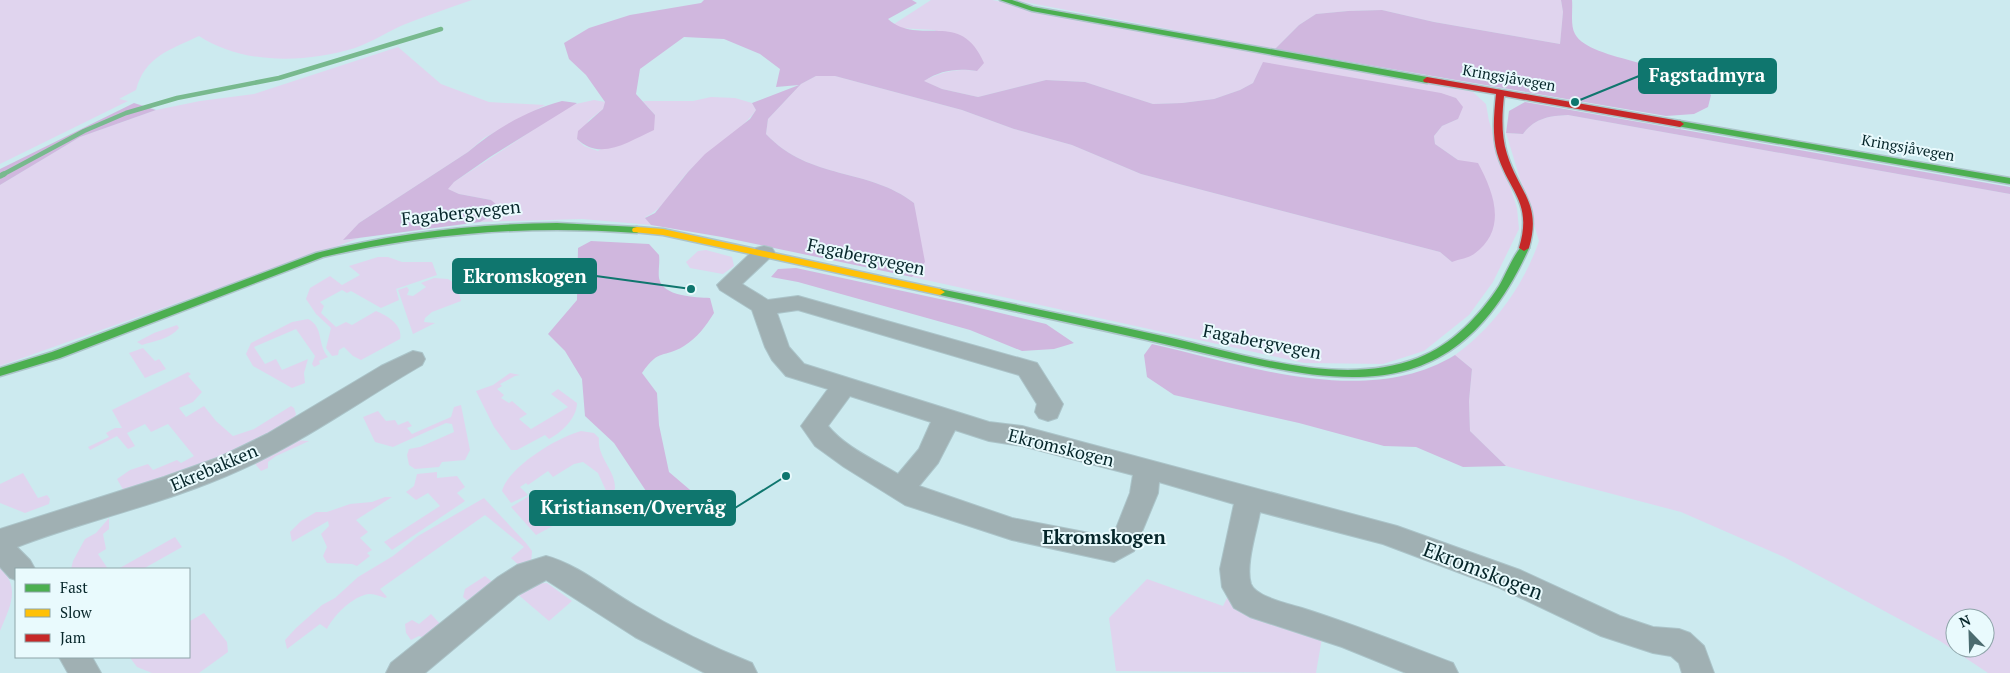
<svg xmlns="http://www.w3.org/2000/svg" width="2010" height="673" font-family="'PT Serif',serif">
  <rect width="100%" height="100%" fill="#cceaef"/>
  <path fill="#e0d4ee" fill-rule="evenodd" d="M0,0H472C449,8 425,16 403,25C387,32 372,42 355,48C306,63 243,65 199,36C170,50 145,56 136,90L119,99L128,101L0,164Z
    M931,0H992L1473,92L1486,104L1489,121L1517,208L1519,229L1493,282L1469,315L1424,351L1383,364L1304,363L912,277L917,226L914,203C868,167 810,181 766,134L768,119L801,84L816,76H835L962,110L1014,129L1072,145L1141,174L1440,252L1452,262L1458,160L1435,144L1434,136L1442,126L1458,119L1456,98L1263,63L1253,83L1240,90L1214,99L1182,103L1153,104L1085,82L1046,80L978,97L942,89L923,81C942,72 956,68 977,71L935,30L898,28L894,24Z
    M1014,0H1561L1563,12L1560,44L1434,22L1382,10L1348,11L1316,14L1299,25L1275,49Z
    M398,47L441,84L489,102L545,105L484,138L468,152L359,223L344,240L360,238L0,366V185L80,137L156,110L200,101L254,94Z
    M711,97L735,98L752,103L756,110C741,132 707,151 687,173C674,187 663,210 645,217L651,225L582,219L480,222L502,211L491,200L459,194L447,189L454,182L571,105L594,100L605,102L603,109L589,120L577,139L584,146L598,151L655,115L643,101H693Z
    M1568,115L2010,194V673H1988L1940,641L1784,557L1681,512L1506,466L1470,431L1469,401L1472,369L1455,355C1493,328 1524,285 1539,241L1506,133L1523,134C1535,118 1549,116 1568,115ZM1955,618H1985V648H1955Z
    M706,250L732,257L734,266L723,274L690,268L686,262L698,251Z
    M378,257H388L402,262H432L437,275L396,289L399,300L381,308L351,291L347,293L342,290L320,302L324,306L321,313L336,327L346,322L352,325L376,311C388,316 403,325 400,339L361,360L353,356L344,347L339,350L338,355L332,356L326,348L331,328L316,314L306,299L310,288L330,276L342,285L360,275L349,266Z
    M434,278L448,279L457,285L461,301L432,312L425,318L424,322L435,323L413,334L398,290L407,287L409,290L407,295L413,296L426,287L421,283Z
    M308,319C324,327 317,344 328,357L319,361L320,364L314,367L312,364L315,356L296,329L254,347L265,364L276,359L282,370L308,359L304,373L305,383L292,388L253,366L246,354L251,343L292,322Z
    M177,325L179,328C170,339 154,341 142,345L137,342L154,333Z
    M143,348L155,361L159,359L166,369L145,378L129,353Z
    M188,372L191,374L188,376L202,392L193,402L179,408L186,417L204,406L216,421L233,436L254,429L291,406L294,408L296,414L293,422L211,465L125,493L117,479L130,470L148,464L153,470L177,460L181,463L194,456L168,424L151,432L145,424L127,433L135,446L128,449L117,436L90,450L88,447L109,437L106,433L115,428H122L112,410Z
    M510,373L520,375L515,376L500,384L502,386L497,389L504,395L501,398L509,403L512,401L527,414L519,419L531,429L568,407L551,394L558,389L577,403C577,418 561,433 549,439L545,435L517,450H511L494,427L476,391L493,385Z
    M461,405L470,450L465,460L442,462L439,467L415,469L409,465L407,455L409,449L420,447L454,432L452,424L446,423L393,447L375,442L363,417L378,411L386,421L395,420L398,425L408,421L412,426L407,428L412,434L451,417L454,407Z
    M581,431L594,433L599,438C597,458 616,470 615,489L608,495L598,473L583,462L574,464L553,477L548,471L528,485L526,483L520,487L528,495L511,503L502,491C508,467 558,437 581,431Z
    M293,440L309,441L276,456L268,462V468L261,471L252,460Z
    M437,472V478L457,476L465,487L457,493L465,501L392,550L384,542L440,506L428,493L416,500L406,492L414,486L417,474Z
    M23,473L38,498L47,495L50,499L49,504L25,513L0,503V484Z
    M534,493L547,506L538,512L543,516L551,511L558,518L564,517L562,521L536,535L511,507Z
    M385,497H392L356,520L368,532L360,538L372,550L367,553L370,556L357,566L352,564L327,563L323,556L327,547L321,534L329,526L328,521L292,542L290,532L301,521L316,512H327L350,504L372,502Z
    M484,498L526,543L532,551L531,562L522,568L511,558L524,547L485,515L380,589L387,597L385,598C380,596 374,594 369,594C353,596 334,615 327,629L320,624L287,649L285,640L296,628L322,605L335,598L358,577L393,556L418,536Z
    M109,518V529L103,534L106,549L98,554L108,569H71L73,561L85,539L96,533Z
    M175,537L182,547L143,569H118Z
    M0,567C21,588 10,607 0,631Z
    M485,576L495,584L473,605L463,597L465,589Z
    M1147,579L1223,606L1230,592L1323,632L1316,673L1116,671L1109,618Z
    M547,583L572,601L549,621L515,592L528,584Z
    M204,613L227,642L228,652L199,673H152L137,667L131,659V657H189V620L190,621Z
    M431,614L443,627L427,639L419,636L411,640L406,633L405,624L412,620L419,624Z"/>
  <path fill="#d0b7de" d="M704,0H912L917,3L888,19C919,47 961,8 984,63L977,71C957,68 941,70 924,81L942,89L978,97L1046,80L1085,82L1153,104L1182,103L1214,99L1240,90L1253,83L1263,62L1441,93L1456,98L1463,107L1458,119L1442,126L1434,136L1435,144L1458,160L1478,163C1494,193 1508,229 1474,254C1469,258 1459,259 1452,262L1440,252L1141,174L1072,145L1014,129L962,110L835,76H816L801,84L768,119L766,134C810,181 868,167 914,203L925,262L912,277L722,237L651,225L645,218L655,213L688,172L705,154L750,119L756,110L752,103L799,85L776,87L780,69L760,54L724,39L684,37L640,69L636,94L655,115L654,130C629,141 601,162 577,139L578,131L603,109L605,102L586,75L569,59L564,43L589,28L630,15L701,3Z
    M1561,0H1572C1573,10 1570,25 1575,34C1590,62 1684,62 1711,95L1708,107L1694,114L1666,116L1275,49L1299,25L1316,14L1348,11L1382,10L1434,22L1560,44L1563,12Z
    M562,101L577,103L490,157L454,182L448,189L459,194L491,200L503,210L480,222L343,240L359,223L468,152C495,129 528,110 562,101Z
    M1525,102L2010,187V194L1568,115C1549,116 1535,118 1523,134L1506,133L1509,111Z
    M134,103L156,110L80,137L0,185V169Z
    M591,241L649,244L659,255C660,262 658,271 659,278C662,297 696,297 710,298L714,313C706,326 697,338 684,346C663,359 660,347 642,373L657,393L659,425L669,472L696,495L700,517L664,518L614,443L585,416L582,379L565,351L548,334L577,300L578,248Z
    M796,268L963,304L1046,324L1074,343L1054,349L1022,351L970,330L798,282L771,277L778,269Z
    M1152,344C1245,365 1367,409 1455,355L1472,369L1469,401L1470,431L1506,466L1463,467L1416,447L1384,446L1299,423L1174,395L1147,377L1144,355Z"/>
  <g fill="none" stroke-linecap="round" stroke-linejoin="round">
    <path stroke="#78b98e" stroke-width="4.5" d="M2,175L84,131L126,113L177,98L279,78L441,29"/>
    <path stroke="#78b98e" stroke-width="5.5" d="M0,176L4,174"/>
    <g stroke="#abc4c9" stroke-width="2">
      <path id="street" d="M764,246L772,248L775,253L742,284L768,300L798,296L1037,363L1063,404L1057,418L1048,421L1039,418L1035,412L1037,404L1019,375L798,310L777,313L789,347L804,364L989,422L1022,426L1397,526L1520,570L1620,616L1653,627L1679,629L1690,633L1704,646L1714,673H1682L1679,663L1671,656L1653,653L1601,636L1500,588L1383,544L1260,512C1257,530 1245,566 1251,584C1256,597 1289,604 1302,608C1353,624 1403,644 1453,663L1458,673H1406L1342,647L1250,617L1234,608L1222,587L1220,569L1234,504L1159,482L1158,493L1134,551L1114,562L1012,540L905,505L844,467L815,446L801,426L828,389L786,376L772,360L765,347L752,310L720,290L717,285L756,248ZM850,396L931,422L919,449L898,474C875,460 845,447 828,426ZM955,430L989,441L1022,446L1133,475L1130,493L1113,536L1110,537L1012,518L919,486L938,463Z
        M413,351L422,353L425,359L422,365C361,400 304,442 240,470C168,503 90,519 17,547L30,560L35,569H16V580L10,578L0,567V529L164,477L220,457L267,434L381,366Z
        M546,556C579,565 606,589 636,606C673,628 712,647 752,663L757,673H705L635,637L546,580L518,595L425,673H386L391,663L498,577L517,565Z
        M59,657H92L101,673H68Z"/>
    </g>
    <g stroke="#abc4c9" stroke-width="3">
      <path id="fast" d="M1000,0H1012L1033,7L1427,77L1431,80L1427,83L1032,11Z
        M1680,121L2010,178V184L1677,126L1676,124Z
        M557,223L637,227L642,230L637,233C529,225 429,233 323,257L60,358L0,376V368L52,352L316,253C395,233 476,224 557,223Z
        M1524,245L1529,248C1450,424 1325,380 1173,346C1096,328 1018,312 940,295L935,292L940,289C1013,304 1086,319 1158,335C1239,352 1338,389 1418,358C1452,345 1480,315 1499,286C1504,278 1517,247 1524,245Z"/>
    </g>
    <g stroke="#abc4c9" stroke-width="3">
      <path id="slow" d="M637,227L663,229L940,289L945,292L940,295L663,235L633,232L632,230L633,228Z"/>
    </g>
    <g stroke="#abc4c9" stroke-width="3">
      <path id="jam" d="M1427,77L1680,121L1684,124L1680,127L1504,96C1502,115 1501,135 1507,154C1519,193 1542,203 1529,248L1524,251L1519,248C1533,201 1509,193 1497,153C1492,134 1494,114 1496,94L1424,82L1423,80Z"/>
    </g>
    <use href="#street" fill="#a0b0b3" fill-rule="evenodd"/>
    <use href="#fast" fill="#4caf50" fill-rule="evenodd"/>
    <use href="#slow" fill="#ffc107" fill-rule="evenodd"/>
    <use href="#jam" fill="#c62828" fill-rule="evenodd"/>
  </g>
  <g text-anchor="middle" stroke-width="4" stroke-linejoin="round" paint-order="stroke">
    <g font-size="15" fill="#06262a" stroke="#e9fafd">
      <text transform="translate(1509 78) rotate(10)" y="5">Kringsjåvegen</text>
      <text transform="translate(1908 148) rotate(10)" y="5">Kringsjåvegen</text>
    </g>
    <g font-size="18" fill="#06262a" stroke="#e9fafd">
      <text transform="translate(461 213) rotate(-6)" y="6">Fagabergvegen</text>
      <text transform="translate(866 257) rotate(12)" y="6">Fagabergvegen</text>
      <text transform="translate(1262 342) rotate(11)" y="6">Fagabergvegen</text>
      <text transform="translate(1061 448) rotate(14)" y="6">Ekromskogen</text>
      <text transform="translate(214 468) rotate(-23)" y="6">Ekrebakken</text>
    </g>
    <g font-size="19" font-weight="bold" fill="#06262a" stroke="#e9fafd">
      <text x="1104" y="544">Ekromskogen</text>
    </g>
    <g font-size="21" fill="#06262a" stroke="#e9fafd">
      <text transform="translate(1483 571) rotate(21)" y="7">Ekromskogen</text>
    </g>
  </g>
  <path fill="none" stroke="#0f766e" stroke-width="2" d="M1575 102L1639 76M691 289L596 276M786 476L735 508"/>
  <g fill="#0f766e" stroke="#e9fafd" stroke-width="2">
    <circle cx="1575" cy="102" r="5"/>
    <circle cx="691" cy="289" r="5"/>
    <circle cx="786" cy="476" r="5"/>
  </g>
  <g fill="#0f766e" stroke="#0f766e" stroke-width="2">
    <rect x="1639" y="59" width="137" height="34" rx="5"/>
    <rect x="453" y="259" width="143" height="34" rx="5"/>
    <rect x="530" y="491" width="205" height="34" rx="5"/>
  </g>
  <g font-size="19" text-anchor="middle" font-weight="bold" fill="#fff">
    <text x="1707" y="82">Fagstadmyra</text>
    <text x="525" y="283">Ekromskogen</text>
    <text x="633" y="514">Kristiansen/Overvåg</text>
  </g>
  <rect x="15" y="568" width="175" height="90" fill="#e9fafd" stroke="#8ea5a9"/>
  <rect x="25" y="584" width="25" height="8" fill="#4caf50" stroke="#8ea5a9"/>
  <text x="60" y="593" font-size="15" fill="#06262a">Fast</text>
  <rect x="25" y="609" width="25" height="8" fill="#ffc107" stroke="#8ea5a9"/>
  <text x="60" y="618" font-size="15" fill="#06262a">Slow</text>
  <rect x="25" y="634" width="25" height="8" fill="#c62828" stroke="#8ea5a9"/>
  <text x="60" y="643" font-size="15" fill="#06262a">Jam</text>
  <g transform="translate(1970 633) rotate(337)"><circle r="24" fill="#e9fafd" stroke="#8ea5a9"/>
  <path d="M0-4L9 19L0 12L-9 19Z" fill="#4b6b6f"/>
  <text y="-8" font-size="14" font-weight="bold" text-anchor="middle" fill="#06262a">N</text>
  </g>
</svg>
